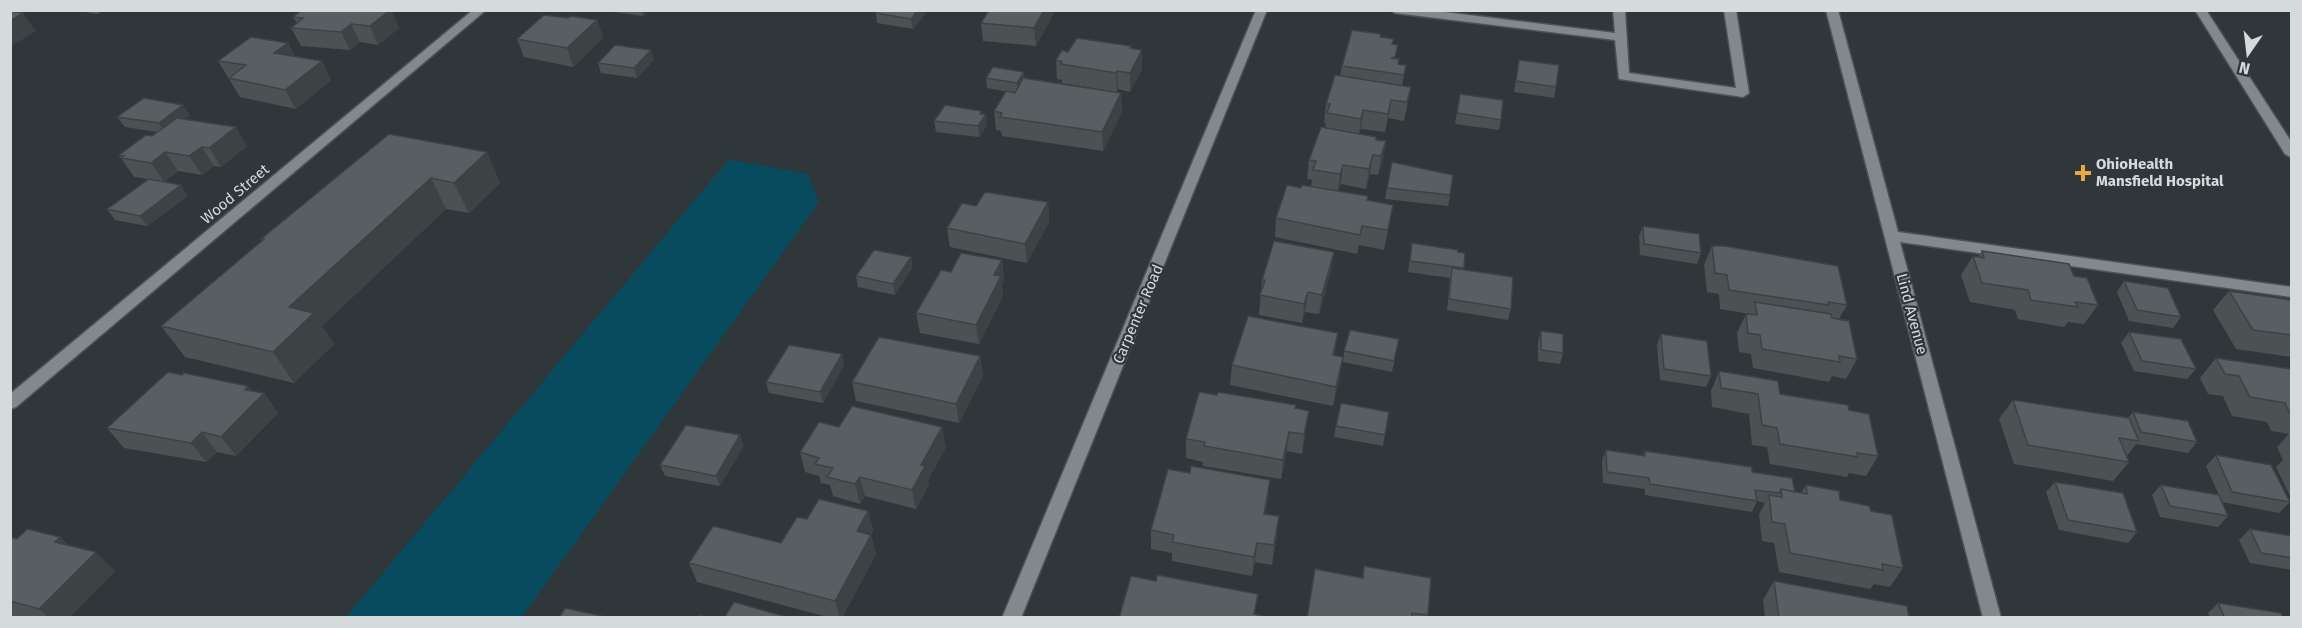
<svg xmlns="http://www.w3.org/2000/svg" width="2302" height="628" font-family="'Fira Sans',sans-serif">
  <rect width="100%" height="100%" fill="#2f373a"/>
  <path fill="#084b5f" d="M729,159L807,174L819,202L522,617H346Z"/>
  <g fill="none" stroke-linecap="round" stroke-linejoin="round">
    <g stroke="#4c5355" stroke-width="3">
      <path id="minor" d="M473,10H486L16,407L10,409V394Z
        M1256,10H1267L1021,618H1002Z
        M1390,10H1428L1615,33L1613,10H1625L1629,73L1736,88L1724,10H1736L1749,93L1743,97L1619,79L1615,40L1395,13Z
        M1826,10H1838L1898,232L2292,287V297L1900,242L2001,618H1983Z
        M2195,10H2206L2292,143V158L2285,154Z"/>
    </g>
    <use href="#minor" fill="#81898d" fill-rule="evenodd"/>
  </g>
  <path fill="#4b5254" d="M76,10H102L98,14L77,11Z
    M302,10H391L399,28L378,45L360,42L350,50L301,46L291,28L297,23L293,17Z
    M600,10H648L643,16Z
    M877,10H928L913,29L877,23L876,13Z
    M1054,13L1036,46L983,41L981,23Z
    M568,18L597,20L603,38L573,67L524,57L517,39Z
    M1381,34L1380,37L1393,44L1396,59H1399V64L1406,65L1402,86L1411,87L1404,121L1388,118L1385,132L1361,129L1359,134L1376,140L1383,160L1378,175L1370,174L1366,189L1341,184L1338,191L1368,200L1393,205L1384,250L1359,245L1357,254L1275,237L1276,218L1301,188L1311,187L1312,180L1307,179L1309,160L1325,128L1326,123H1324L1326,104L1340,76L1342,66Z
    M288,43L295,57L322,61L331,80L296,109L240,97L218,61Z
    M1131,49L1142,50V69L1130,92L1118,89L1117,92L1062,83V80L1057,79L1056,60L1068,52Z
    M654,60L637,78L601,73L598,63Z
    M1519,60L1556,87L1554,98L1514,92Z
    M986,78H1025L1121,93L1122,112L1103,151L1002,136L1001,131L996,130L994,111L1015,93L987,88Z
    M1460,94L1501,120L1499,130L1455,124Z
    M982,114H986L987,125L979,137L936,132L934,121Z
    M190,115L185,119L247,146L221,167L214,166L202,175L178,171L164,182L188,196L147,226L115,220L107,209L148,179L134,177L119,155L157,132L125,127L117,117Z
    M487,152L500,183L469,213L446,209L322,326L334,344L294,383L185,357L161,326L262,241L261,239Z
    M1387,188L1450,195L1448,206L1385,199Z
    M1048,202L1049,222L1027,263L950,247L947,228Z
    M1643,226L1701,253L1697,264L1640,255L1639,236Z
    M1412,243L1465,253L1464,270L1511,309L1508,320L1447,310L1450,278L1408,272Z
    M1712,246L1847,305L1839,319L1857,359L1846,379L1832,376L1829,382L1753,368L1751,354L1739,352L1737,333L1746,314H1750L1720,309L1719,294L1707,292L1704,265Z
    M1982,251L2074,276L2098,305L2084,324L2068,322L2064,327L2018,319L2015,310L1970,302L1961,275L1973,256L1978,257Z
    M911,257L912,268L895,295L858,287L856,276Z
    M1002,260L1004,280L1002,284L1003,296L979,344L920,333L916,313L951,272Z
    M1331,271L1319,314L1305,312L1302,323L1259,315L1262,280Z
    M2124,281L2181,317L2173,328L2129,321L2117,292Z
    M2229,291L2292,300V357L2236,349L2213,310Z
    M1541,331L1563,353L1560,364L1538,361V342Z
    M2129,332L2196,369L2187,379L2134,371L2121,343Z
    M1661,334L1711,376L1706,387L1660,380L1657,345Z
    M1399,339L1392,372L1343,362L1344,351Z
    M980,356L983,376L959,423L856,401L852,382Z
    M1334,356L1340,377L1333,406L1230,385L1232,365Z
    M2216,358L2292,369V500L2276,467L2283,460L2277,447L2289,434L2271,431L2267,422L2232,416L2223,396L2208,394L2200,378Z
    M844,365L823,403L769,393L766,382Z
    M1719,371L1780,394L1849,410L1878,456L1866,476L1849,473L1847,477L1770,464L1767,447L1752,445L1749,414L1712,407L1711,391Z
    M182,375L248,386L252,391L264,393L278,413L236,456L217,452L206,462L124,448L107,428Z
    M2013,400L2128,418L2133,412L2197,442L2188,453L2136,444L2127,456L2129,462L2113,481L2014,464L1999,419Z
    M1295,408L1306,430L1302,454L1287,451L1281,479L1203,466V462L1186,458V439Z
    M1389,412L1383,446L1334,437L1336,426Z
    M839,427L946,447L928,480L929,485L916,509L865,496L860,504L833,496L830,485L821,483L819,476L805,472L800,452Z
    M744,445L720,486L665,476L660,465Z
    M1606,450L1643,455L1645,451L1752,472L1795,492L1801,493L1806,485L1840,500L1871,511L1903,568L1890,587L1874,584L1870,589L1779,572L1774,543L1762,541L1759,514L1765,503L1757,501L1752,512L1645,495V489L1603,483L1602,461Z
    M2216,455L2290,502L2279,513L2222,502L2206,466Z
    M1190,473L1270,480L1265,514L1277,535L1272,565L1255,562L1252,576L1172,561V553L1151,549V530Z
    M2055,482L2137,532L2128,543L2059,530L2046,492Z
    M2161,485L2228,516L2218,527L2160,517L2152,495Z
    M868,511L873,530L871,535L876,554L842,618H831L697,582L689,563L781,543L807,519Z
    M2250,529L2292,536V570L2250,563L2239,540Z
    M10,537L17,539L60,537L69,546L115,571L69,618H21L10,615Z
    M1315,569L1428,615L1427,618H1307Z
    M1774,581L1909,618H1765L1763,600Z
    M2218,603L2283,618H2210L2208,613Z"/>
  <path fill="#3d4245" d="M390,10H391L399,28L378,45L370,26Z
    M641,10H648L643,16Z
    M918,10H928L913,29L911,19Z
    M1044,10H1054V13L1036,46L1034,28Z
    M23,13L36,31L10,47V21Z
    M597,20L603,38L573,67L567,48Z
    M351,24L360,42L350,50L341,32Z
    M288,43L298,61L274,53Z
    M651,50L654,60L637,78L634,68Z
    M1142,50V69L1130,92V73Z
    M322,61L331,80L296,109L285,90Z
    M1117,71L1118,89L1117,92L1116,73Z
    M1024,72L1025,82L1018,93L1017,83Z
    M1121,93L1122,112L1103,151L1102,132Z
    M1391,100L1388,118L1385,132L1388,114Z
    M183,105L190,115L166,134L159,123Z
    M1363,110L1361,129L1358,138L1361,119Z
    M981,111L982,120L986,114L987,125L979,137L978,126L980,114Z
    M236,127L247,146L221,167L209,148Z
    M1386,141L1383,160L1378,175L1381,156Z
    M202,147L214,166L202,175L189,156Z
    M165,152L178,171L164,182L151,163Z
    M487,152L500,183L469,213L454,183Z
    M1373,155L1370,174L1366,189L1369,169Z
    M1343,165L1341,184L1337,194L1340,174Z
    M431,178L446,209L322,326L334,344L294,383L273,352L289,307Z
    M181,185L188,196L147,226L140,216Z
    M1048,202L1049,222L1027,263L1025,244Z
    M1393,205L1390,224L1384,250Z
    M1334,252L1331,271L1319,314L1322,295Z
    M911,257L912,268L895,295L893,284Z
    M1002,260L1004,280L1002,284L1003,296L979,344L976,325L994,275Z
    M1308,292L1305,312L1302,323L1304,304Z
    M1338,333L1335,352L1330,375L1333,355Z
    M842,354L844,365L823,403L820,392Z
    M980,356L983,376L959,423L956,404Z
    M1343,357L1340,377L1333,406L1336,387Z
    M248,386L258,399L264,393L278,413L236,456L221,437L245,390Z
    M1309,411L1306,430L1302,454L1304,434Z
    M942,427L946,447L928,480L929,485L916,509L912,490L921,465Z
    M202,432L217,452L206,462L191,443Z
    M1289,432L1287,451L1281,479L1283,460Z
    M740,435L744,445L720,486L716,476Z
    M860,477L865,496L860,504L855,484Z
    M1270,480L1268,500L1262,533L1264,514Z
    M868,511L873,530L862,550L857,531Z
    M1279,516L1277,535L1272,565L1274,545Z
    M871,535L876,554L842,618H840L835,601Z
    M60,537L79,556L55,542Z
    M1257,543L1255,562L1252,576L1254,557Z
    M96,552L115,571L69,618H49L39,609Z"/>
  <path fill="#575f62" stroke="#3d4245" stroke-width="1.5" d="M302,10H390L370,26L351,24L341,32L291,28L303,18L293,17Z
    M877,10H918L911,19L876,13Z
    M989,10H1044L1034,28L981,23Z
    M10,11L23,13L10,21Z
    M544,15L568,18L571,16L597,20L567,48L517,39Z
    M1352,30L1381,34L1380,37L1394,39L1392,44L1398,45L1395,57L1391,58L1399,59L1398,64L1406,65L1404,75L1342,66Z
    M251,37L288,43L274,53L322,61L285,90L229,78L246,65L218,61Z
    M1077,38L1131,46L1130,48L1142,50L1130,73L1117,71L1116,73L1061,64L1062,62L1056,60L1062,50L1068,52Z
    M615,45L651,50L634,68L598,63Z
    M1519,60L1559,65L1556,87L1516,81Z
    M993,67L1024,72L1017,83L986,78Z
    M1335,75L1411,87L1407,102L1391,100L1388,114L1363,110L1361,119L1327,113L1330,104H1326Z
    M1023,78L1121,93L1102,132L1000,117L1002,113L994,111L1006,91L1015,93Z
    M1460,94L1503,100L1501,120L1457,113Z
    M144,98L183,105L159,123L117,117Z
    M945,105L981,111L980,114H986L978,126L934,121Z
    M177,118L236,127L209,148L202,147L189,156L165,152L151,163L121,158L124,156L119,155L146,135L152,136Z
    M1321,127L1376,137V140L1386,141L1381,156L1373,155L1369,169L1343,165L1340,174L1313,170L1316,161L1309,160Z
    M389,134L487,152L454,183L431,178L289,307L314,313L273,352L161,326L264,239H261Z
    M1392,162L1453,175L1450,195L1387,188Z
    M149,179L181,185L140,216L107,209Z
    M1287,185L1301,188L1302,185L1368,196L1367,200L1393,205L1388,230L1362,226L1360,235L1276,218Z
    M985,192L1048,202L1025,244L947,228L962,203L976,206Z
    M1643,226L1699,234L1701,253L1644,244Z
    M1274,241L1334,252L1322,295L1308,292L1304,304L1260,295L1265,280H1262Z
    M1412,243L1458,250V252L1465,253L1464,268L1410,261Z
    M1712,246H1725L1838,266L1847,305L1828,302L1829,305L1729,290L1727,275L1715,273Z
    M874,250L911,257L893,284L856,276Z
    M1982,251L2069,264L2074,276L2087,278L2098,305L2075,302L2078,307L2031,300L2028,290L1982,283L1973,256L1984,258Z
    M961,253L1002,260L994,275L1001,276L976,325L916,313L941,270L951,272Z
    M1452,268L1513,277L1511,309L1449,299Z
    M2124,281L2168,288L2181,317L2137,310Z
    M2229,291L2292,300V335L2253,330Z
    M1755,302L1831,314L1832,318L1849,321L1857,359L1839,356L1840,362L1762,349L1760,335L1748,333L1746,314L1757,315Z
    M1248,316L1338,333L1333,355L1343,357L1336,387L1232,365Z
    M1350,330L1399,339L1394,361L1344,351Z
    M1541,331L1563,334V353L1541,350Z
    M2129,332L2181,339L2196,369L2142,361Z
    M1661,334L1707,341L1711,376L1664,369Z
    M879,337L980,356L956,404L852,382Z
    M789,345L842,354L820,392L766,382Z
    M2216,358L2292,369V412H2289L2285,403L2250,397L2239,376L2225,374Z
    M1719,371L1778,381L1780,394L1848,405L1849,410L1869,414L1878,456L1857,453L1858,457L1780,444L1777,428L1762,425L1758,394L1721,388Z
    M168,372L182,375L184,373L248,386L245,390L264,393L221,437L202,432L191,443L107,428Z
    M1199,392L1217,395L1218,392L1296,405L1295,408L1309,411L1304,434L1289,432L1283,460L1204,446L1205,442L1186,439Z
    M2013,400L2129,418L2139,441L2119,438L2129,462L2028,445Z
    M1341,403L1389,412L1385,435L1336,426Z
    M852,406L942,427L921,465L925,466L912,490L860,477L855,484L827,477L833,468L815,464L819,458L800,452L819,422L839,427Z
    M2133,412L2188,421L2197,442L2141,432Z
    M686,425L740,435L716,476L660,465Z
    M1606,450L1645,456V451L1752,467V472L1792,478L1795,492L1781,489L1779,493L1755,490L1757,501L1650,484L1649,478L1607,472Z
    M2216,455L2271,465L2290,502L2232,492Z
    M1191,466L1270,480L1264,514L1279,516L1274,545L1257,543L1254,557L1172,542L1174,535L1151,530L1168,469L1190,473Z
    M2055,482L2123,493L2137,532L2068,520Z
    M1806,485L1839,491L1840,500L1869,506L1871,511L1892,515L1903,568L1882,564L1883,570L1790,553L1785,524L1772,522L1769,495L1782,497L1781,489L1807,494Z
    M2161,485L2219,495L2228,516L2170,506Z
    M819,499L868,511L857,531L871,535L835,601L689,563L713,526L781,543L797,517L807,519Z
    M27,529L60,537L55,542L96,552L39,609L10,601V537L17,539Z
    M2250,529L2292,536V558L2261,553Z
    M1364,566L1431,578L1428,615L1412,613V618H1307L1315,569L1363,578Z
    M1157,575L1258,594L1254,614L1271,618H1119L1131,576L1156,581Z
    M1774,581L1907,606L1909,618H1779Z
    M734,602L790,618H724Z
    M2218,603L2281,613L2283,618H2225Z
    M565,608L611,618H559Z
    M700,615L709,618H699Z"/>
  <path fill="#eda83b" stroke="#2f373a" stroke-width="2" d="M2080 164h6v6h6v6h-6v6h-6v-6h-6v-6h6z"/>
  <g text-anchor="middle" stroke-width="4.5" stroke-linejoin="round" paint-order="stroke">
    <g font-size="15" font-weight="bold" fill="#d5dadc" stroke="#2f373a" text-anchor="start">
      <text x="2096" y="169">OhioHealth<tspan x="2096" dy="17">Mansfield Hospital</tspan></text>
    </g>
    <g font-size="15" fill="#d5dadc" stroke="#2f373a">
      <text transform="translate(235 194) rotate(-40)" y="5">Wood Street</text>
      <text transform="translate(1138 314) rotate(-67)" y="5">Carpenter Road</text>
      <text transform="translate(1912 314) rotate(75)" y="5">Lind Avenue</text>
    </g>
  </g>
  <rect width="2302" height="628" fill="none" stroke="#d5dadc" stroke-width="24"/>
  <g transform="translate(2248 54) rotate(194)" stroke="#2f373a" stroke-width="4.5" paint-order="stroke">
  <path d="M0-4.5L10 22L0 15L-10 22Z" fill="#d5dadc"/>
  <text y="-9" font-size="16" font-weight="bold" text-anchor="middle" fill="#d5dadc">N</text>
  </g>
</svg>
